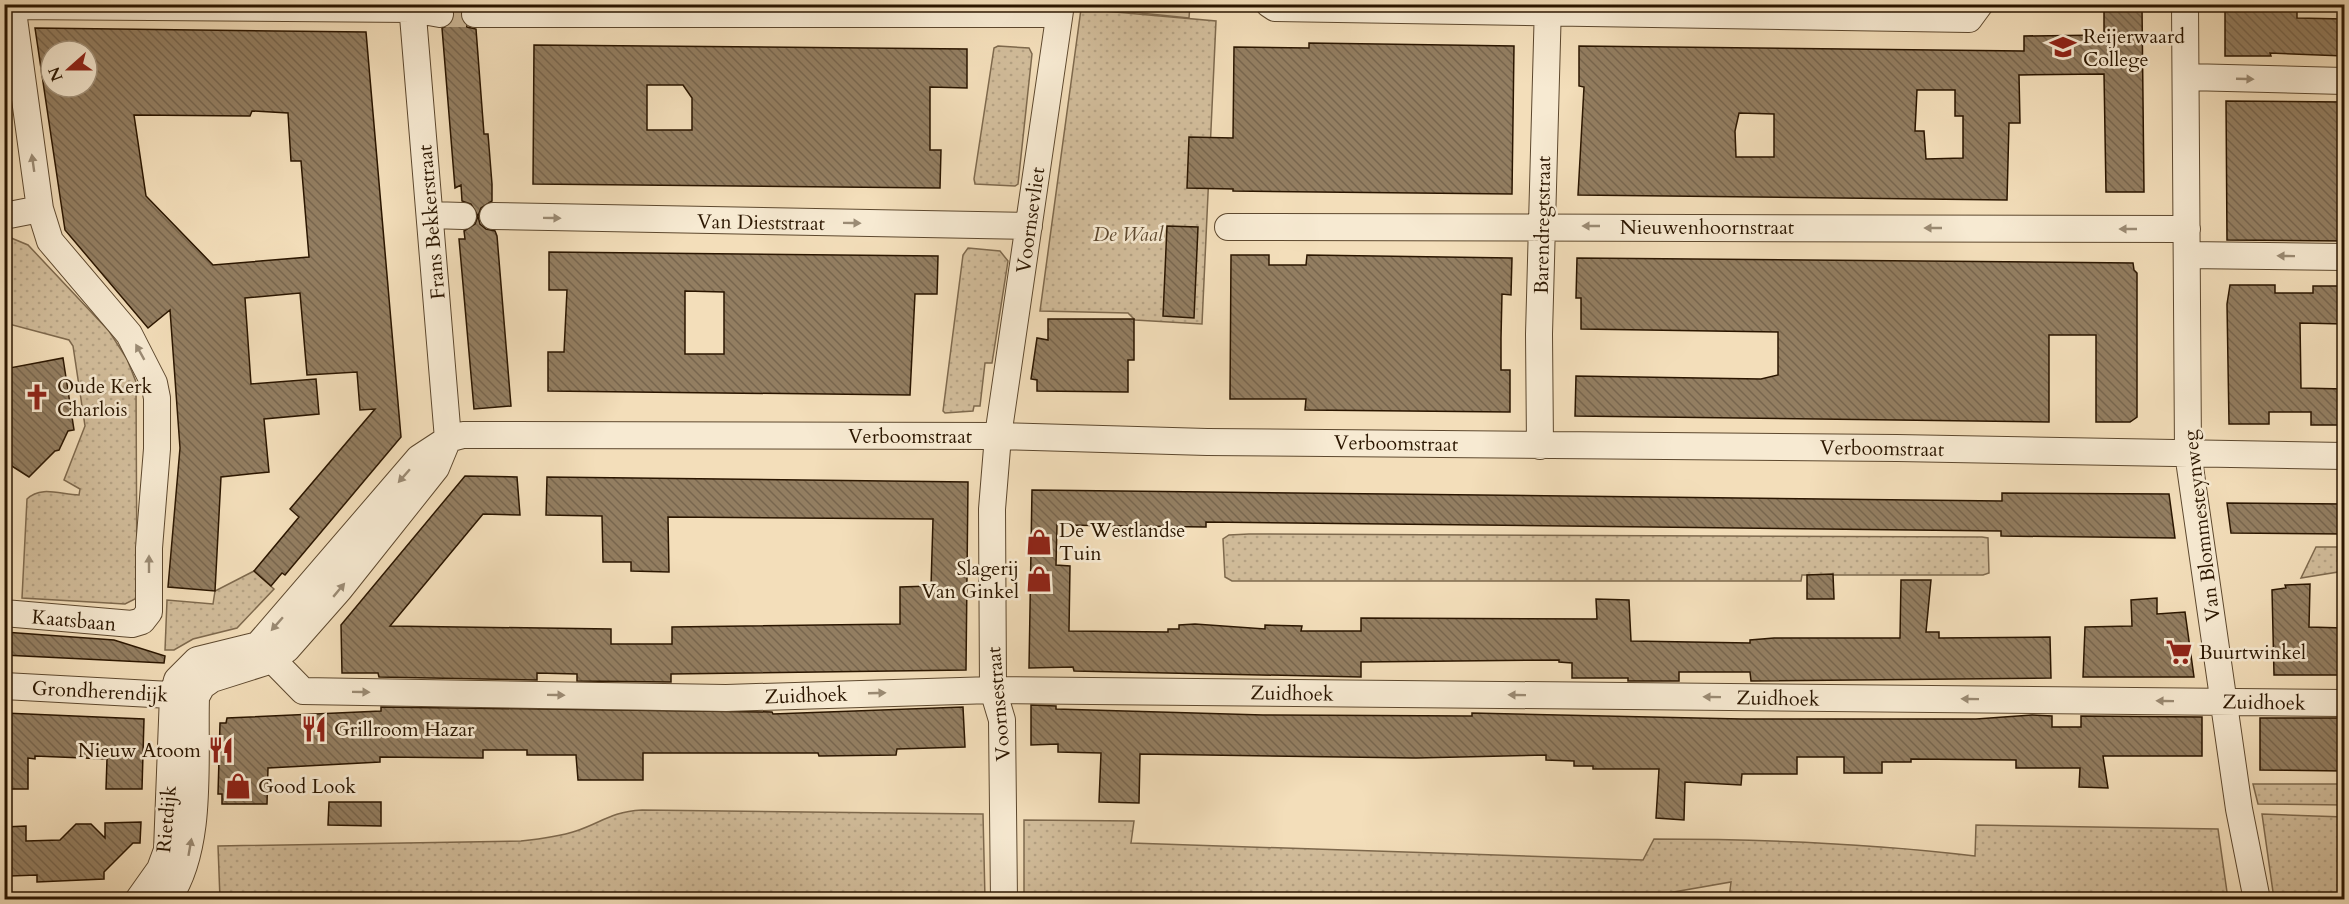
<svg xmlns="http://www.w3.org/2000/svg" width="2349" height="904" font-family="Cardo,serif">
  <defs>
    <pattern id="green-dots" width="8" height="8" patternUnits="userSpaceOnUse" patternTransform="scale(1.5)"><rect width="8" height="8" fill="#d1bc9a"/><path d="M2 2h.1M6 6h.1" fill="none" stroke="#b4a183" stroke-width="1.8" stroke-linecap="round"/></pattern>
    <pattern id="building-back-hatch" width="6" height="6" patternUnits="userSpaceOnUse" patternTransform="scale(1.5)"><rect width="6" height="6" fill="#937e61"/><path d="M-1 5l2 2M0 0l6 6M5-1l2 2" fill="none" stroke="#78664e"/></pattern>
  </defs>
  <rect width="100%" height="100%" fill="#f3deba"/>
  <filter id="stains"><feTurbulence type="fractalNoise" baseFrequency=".00333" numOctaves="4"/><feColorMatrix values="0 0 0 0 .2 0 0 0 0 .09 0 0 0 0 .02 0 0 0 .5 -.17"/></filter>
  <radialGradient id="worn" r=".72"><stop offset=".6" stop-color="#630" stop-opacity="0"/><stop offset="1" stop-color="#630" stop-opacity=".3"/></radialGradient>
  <path fill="url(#green-dots)" stroke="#7e694d" stroke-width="1.5" d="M1081,9L1216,21L1202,324L1135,320L1128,313L1040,311Z
    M998,46L1029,48L1032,54L1018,184L1015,186L975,184L974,179L994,48Z
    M4,235L28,245L109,331L127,359L136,382L137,594L135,599L125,604L22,598L27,499C41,485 62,495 79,495L80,489L64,480L85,426L73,346L69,340L5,323Z
    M968,248L1000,251L1008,261L992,363H985L980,406H974L973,411L945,413L943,411L963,255Z
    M1249,534L1982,537L1988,538L1989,573L1983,575H1802L1801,581H1232L1225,577L1223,539L1229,535Z
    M2316,547H2344V571L2301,578Z
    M254,571L274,589L237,628L193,639L174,650H165L167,600L213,604L215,591Z
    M2253,784H2344V805L2258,804Z
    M642,810L983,814L985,899H220L218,846L521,841C540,839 558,837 576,831C603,822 610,812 642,810Z
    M2262,814L2344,817V899H2274Z
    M1024,820L1134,821L1131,843L1643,860L1654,839C1762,839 1868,843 1975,856L1976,825L2218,829L2228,899H1729L1731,882L1628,900L1024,899Z"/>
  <path fill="#d1bc9a" stroke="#7e694d" stroke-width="1.5" d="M1111,5V4L1190,5L1189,18L1111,10Z"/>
  <path fill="url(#building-back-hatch)" stroke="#2b1600" stroke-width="1.5" fill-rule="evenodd" d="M451,4H464L460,13L462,21L467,27L476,29L484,134H488L492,184V201L481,208L478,216L480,224L486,229L495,231L497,236L511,406L474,409L459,239H465L464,231L475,224L478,216L471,204L462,201L461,185L455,188L442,28L451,24L455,17Z
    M2225,4H2297V18L2344,19V56L2270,53L2271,56H2225Z
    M2104,7H2142L2144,192H2106L2104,74L2019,75L2020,123H2009L2007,200L1578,195L1584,87L1579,86V46L2024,51V36L2104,35ZM1917,90H1955V116H1963V158L1926,159L1924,131H1915ZM1739,113L1774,114V157H1736L1735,131Z
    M35,28L366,32L401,437L285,575L282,573L271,586L254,571L299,517L290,509L375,409L360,410L357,372L307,375L300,293L245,298L251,384L316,379L319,414L264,419L269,472L221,477L215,591L168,587L180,448L170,310L148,328L65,230ZM51,51H87V87H51ZM252,111L288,113L291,161H301L309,257L213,265L146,196L134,115L250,116Z
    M1309,43L1514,46L1512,194L1233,191V189L1187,188L1189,137L1233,138L1234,47L1309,48Z
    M534,45L967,49V88L930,87V150H941L940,188L533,184ZM647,85H683L692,98V130H647Z
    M2226,101L2344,102V241L2227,240Z
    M1167,226L1198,227L1194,318L1163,316Z
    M549,252L938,256L937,294H915L910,395L548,391V352H564L567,290H549ZM685,291L724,292V354H685Z
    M1231,255H1269V265H1306L1307,255L1512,258L1511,295L1502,294L1501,338V370H1510V412L1305,410L1306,399H1230Z
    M1577,258L2133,263L2134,270L2137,273V417L2130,422H2096V335H2049V422L1575,416L1576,376L1761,379L1778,375V332L1581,329V298H1576Z
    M2230,285H2275V293H2313V286H2344V324L2300,323L2301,388L2344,389V425H2311V412H2269V424H2229L2227,304Z
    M1048,319H1134V360H1128V392L1037,391V380L1031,379L1037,338L1048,340Z
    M63,358L74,430L68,431L59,450L55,451L29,477L4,461V369Z
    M465,476L517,477L520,515L483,514L390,626L611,629V644H672V627L900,624V587L931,586L933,519L668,517L669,572L631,571V562H603L602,516L546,515L547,477L968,482L966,670L671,674V682L577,681V674L537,673V680L379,677L378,673H342L341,625Z
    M1032,490L2002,501V493L2169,494L2175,538L2001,536V531L1206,522V527L1057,525L1056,565L1070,566L1069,631L1168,632V629H1179V625L1195,624L1265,629V625L1302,626L1301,631H1361V618L1597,619L1596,599L1629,600L1631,641L1750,643V640L1774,638H1900L1901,580H1931L1926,632H1939V638L2050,637L2051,678L1751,681L1750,672H1679V681H1628V678H1572V663L1559,662V660L1361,662V677L1074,671L1073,667L1029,668Z
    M2227,503L2344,504V534L2231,533Z
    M1833,574L1834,599H1807V575Z
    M2310,584L2309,627L2344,628V675H2274L2272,590L2286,588L2285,585Z
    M2157,598V614L2185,612L2194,677H2083L2085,627L2132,626L2131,600Z
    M4,632L114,640L165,656L164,663L4,655Z
    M1031,705L1056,706V709L1263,715L1472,716V713L1742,719H1976L2032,715L2052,716V727H2081V716L2202,717V756H2103L2108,788L2079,787L2080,768H2016V760L1911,759V762H1882V773H1844V757H1797V774H1742L1741,785L1685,782L1684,820L1656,818L1659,769H1593V766H1574V761L1546,760V755L1416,758L1140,754L1139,803L1099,802L1101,753L1058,752V744L1031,745Z
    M381,707L772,712L773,714L963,707L965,747L897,749L896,755L819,756L818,753H643V780H578L576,755H527V750H483V758L380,757V762L268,768L267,804H222V794H218L220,723H226L227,718L381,711Z
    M4,713L144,719L142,789H106L107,759L35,756V759L28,758V789H9V758H4Z
    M2260,718H2344V771L2260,770Z
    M329,802H381V826L328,825Z
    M141,822L140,843H133L104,872V879L37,882V875L10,876V869L4,870V827L26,826V841L60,840L76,824H91L105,838V823Z"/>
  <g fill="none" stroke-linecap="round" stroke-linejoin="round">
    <path stroke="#cbb695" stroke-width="26" stroke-dasharray="26 13" stroke-linecap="butt" d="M440,14H475"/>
    <g stroke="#5d482e" stroke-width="28">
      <path id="street" d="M1269,4L1275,8L1969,19L1980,4
        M2185,4L2188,453L2239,809L2257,900
        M12,6L412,9L440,14
        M475,14H1059
        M2187,77L2344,81
        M431,215L463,216
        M4,216L40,209
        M493,216L1029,226
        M1228,227L2187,229
        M2187,255L2344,257
        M1540,446L1539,334L1548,4
        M4,613L132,624L142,621L149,612V548L157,449V398L154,383L129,334L50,241L40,209L12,4
        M258,645L303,691L726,698L993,690L2344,703
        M4,686L189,696
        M138,900L160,869L167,850L173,695L177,680L197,660L258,645L419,458L448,439L463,435L998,436L1207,442L1897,448L2344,456
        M167,900C204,850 194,757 196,697L202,686L212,679L272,660L287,649L339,590L436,468L448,439L412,4
        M1004,900L1002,720L993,690L992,509L998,436L1061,4"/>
    </g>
    <use href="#street" stroke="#f7ead2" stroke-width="26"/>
  </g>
  <defs><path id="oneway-solid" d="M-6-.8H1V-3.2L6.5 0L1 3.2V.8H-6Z" transform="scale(1.5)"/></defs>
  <g fill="#9b8b74">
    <use href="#oneway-solid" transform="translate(2245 79) rotate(2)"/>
    <use href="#oneway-solid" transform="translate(33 163) rotate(-98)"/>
    <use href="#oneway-solid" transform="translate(552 218) rotate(1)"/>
    <use href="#oneway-solid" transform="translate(852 223) rotate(1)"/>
    <use href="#oneway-solid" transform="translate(1591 226) rotate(-180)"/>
    <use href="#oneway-solid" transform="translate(1933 228) rotate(-180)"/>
    <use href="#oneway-solid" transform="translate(2128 229) rotate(-180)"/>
    <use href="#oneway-solid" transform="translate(2286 256) rotate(-179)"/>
    <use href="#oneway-solid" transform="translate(140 352) rotate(-119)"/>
    <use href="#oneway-solid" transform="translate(404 476) rotate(131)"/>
    <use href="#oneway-solid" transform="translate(149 564) rotate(-90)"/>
    <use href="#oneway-solid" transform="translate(339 590) rotate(-50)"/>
    <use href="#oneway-solid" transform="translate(277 624) rotate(131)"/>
    <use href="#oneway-solid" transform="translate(361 692) rotate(1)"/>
    <use href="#oneway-solid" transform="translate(877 693) rotate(-2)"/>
    <use href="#oneway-solid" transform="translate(556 695) rotate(1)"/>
    <use href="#oneway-solid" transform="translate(1517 695) rotate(-179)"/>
    <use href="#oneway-solid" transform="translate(1712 697) rotate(-179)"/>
    <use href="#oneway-solid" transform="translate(1970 699) rotate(-179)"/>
    <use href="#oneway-solid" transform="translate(2165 701) rotate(-179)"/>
    <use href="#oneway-solid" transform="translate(190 847) rotate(-80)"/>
  </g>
  <defs>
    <g id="school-bare" transform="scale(2.07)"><path d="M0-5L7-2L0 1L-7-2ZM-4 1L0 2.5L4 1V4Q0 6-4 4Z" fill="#8f2418" stroke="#f7ead2" stroke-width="2.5" paint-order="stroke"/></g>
    <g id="church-bare" transform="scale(2.07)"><path d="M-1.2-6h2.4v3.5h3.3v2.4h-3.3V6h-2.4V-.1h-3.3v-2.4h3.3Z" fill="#8f2418" stroke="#f7ead2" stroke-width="2.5" paint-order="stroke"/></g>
    <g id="shop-bare" transform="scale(2.07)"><path d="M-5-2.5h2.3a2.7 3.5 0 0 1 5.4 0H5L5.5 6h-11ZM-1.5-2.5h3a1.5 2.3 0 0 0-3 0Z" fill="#8f2418" stroke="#f7ead2" stroke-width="2.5" paint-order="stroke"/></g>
    <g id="supermarket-bare" transform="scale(2.07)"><path d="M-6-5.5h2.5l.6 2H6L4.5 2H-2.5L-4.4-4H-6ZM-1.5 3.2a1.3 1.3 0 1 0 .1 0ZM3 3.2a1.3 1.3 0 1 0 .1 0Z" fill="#8f2418" stroke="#f7ead2" stroke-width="2.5" paint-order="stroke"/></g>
    <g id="restaurant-bare" transform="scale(2.07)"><path d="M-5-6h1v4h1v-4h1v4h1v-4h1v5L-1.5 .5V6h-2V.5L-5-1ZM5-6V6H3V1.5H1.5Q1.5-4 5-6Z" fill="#8f2418" stroke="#f7ead2" stroke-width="2.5" paint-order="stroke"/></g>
  </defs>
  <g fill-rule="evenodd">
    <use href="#school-bare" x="2063" y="47"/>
    <use href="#church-bare" x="37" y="397"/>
    <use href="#shop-bare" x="1039" y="542"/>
    <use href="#shop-bare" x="1039" y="579"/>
    <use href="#supermarket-bare" x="2179" y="652"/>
    <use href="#restaurant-bare" x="314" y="729"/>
    <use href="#restaurant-bare" x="221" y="750"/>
    <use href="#shop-bare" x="238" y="786"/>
  </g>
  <g text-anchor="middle" stroke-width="5" stroke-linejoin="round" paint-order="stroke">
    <g font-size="20" fill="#2b1600" stroke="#f7ead2" text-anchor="start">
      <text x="2083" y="43">Reijerwaard<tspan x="2083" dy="23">College</tspan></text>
      <text x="57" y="393">Oude Kerk<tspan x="57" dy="23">Charlois</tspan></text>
      <text x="1059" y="537">De Westlandse<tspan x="1059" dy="23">Tuin</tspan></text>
      <text x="1019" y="575" text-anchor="end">Slagerij<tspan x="1019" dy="23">Van Ginkel</tspan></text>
      <text x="2199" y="659">Buurtwinkel</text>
      <text x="334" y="736">Grillroom Hazar</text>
      <text x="201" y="757" text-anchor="end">Nieuw Atoom</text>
      <text x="258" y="793">Good Look</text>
    </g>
    <g font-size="20" fill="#2b1600" stroke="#f7ead2">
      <text transform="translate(1030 220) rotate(-82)" y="7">Voornsevliet</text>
      <text transform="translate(431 222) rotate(-95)" y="7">Frans Bekkerstraat</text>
      <text transform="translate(761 222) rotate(1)" y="7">Van Dieststraat</text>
      <text transform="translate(1542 225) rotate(-89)" y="7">Barendregtstraat</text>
      <text x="1707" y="234">Nieuwenhoornstraat</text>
      <text x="910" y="443">Verboomstraat</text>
      <text transform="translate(1396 443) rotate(1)" y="7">Verboomstraat</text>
      <text transform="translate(1882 448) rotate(1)" y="7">Verboomstraat</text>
      <text transform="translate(2201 526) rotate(-97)" y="7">Van Blommesteynweg</text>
      <text transform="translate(74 620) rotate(5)" y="7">Kaatsbaan</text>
      <text transform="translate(100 691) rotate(3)" y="7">Grondherendijk</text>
      <text transform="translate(1292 693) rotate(1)" y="7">Zuidhoek</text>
      <text transform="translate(806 695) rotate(-2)" y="7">Zuidhoek</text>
      <text transform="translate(1778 698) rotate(1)" y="7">Zuidhoek</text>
      <text transform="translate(2264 702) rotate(1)" y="7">Zuidhoek</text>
      <text transform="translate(998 704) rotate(-95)" y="7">Voornsestraat</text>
      <text transform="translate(166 819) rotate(-85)" y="7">Rietdijk</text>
    </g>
    <g font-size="20" font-style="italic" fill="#5d482e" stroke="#f7ead2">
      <text x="1128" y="241">De Waal</text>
    </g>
  </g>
  <rect width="2349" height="904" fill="none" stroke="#f3deba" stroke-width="24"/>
  <rect x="6" y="6" width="2337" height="892" fill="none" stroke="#2b1600" stroke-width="3"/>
  <rect x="12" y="12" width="2325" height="880" fill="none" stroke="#2b1600" stroke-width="1.5"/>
  <g transform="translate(69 69) rotate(249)"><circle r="28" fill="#f7ead2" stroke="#a5957e" stroke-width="1.5"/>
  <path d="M0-4.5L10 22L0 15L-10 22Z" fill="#8f2418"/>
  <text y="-9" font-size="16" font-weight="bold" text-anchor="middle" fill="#2b1600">N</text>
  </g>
  <rect width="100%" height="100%" filter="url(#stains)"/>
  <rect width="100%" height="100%" fill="url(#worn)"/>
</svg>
